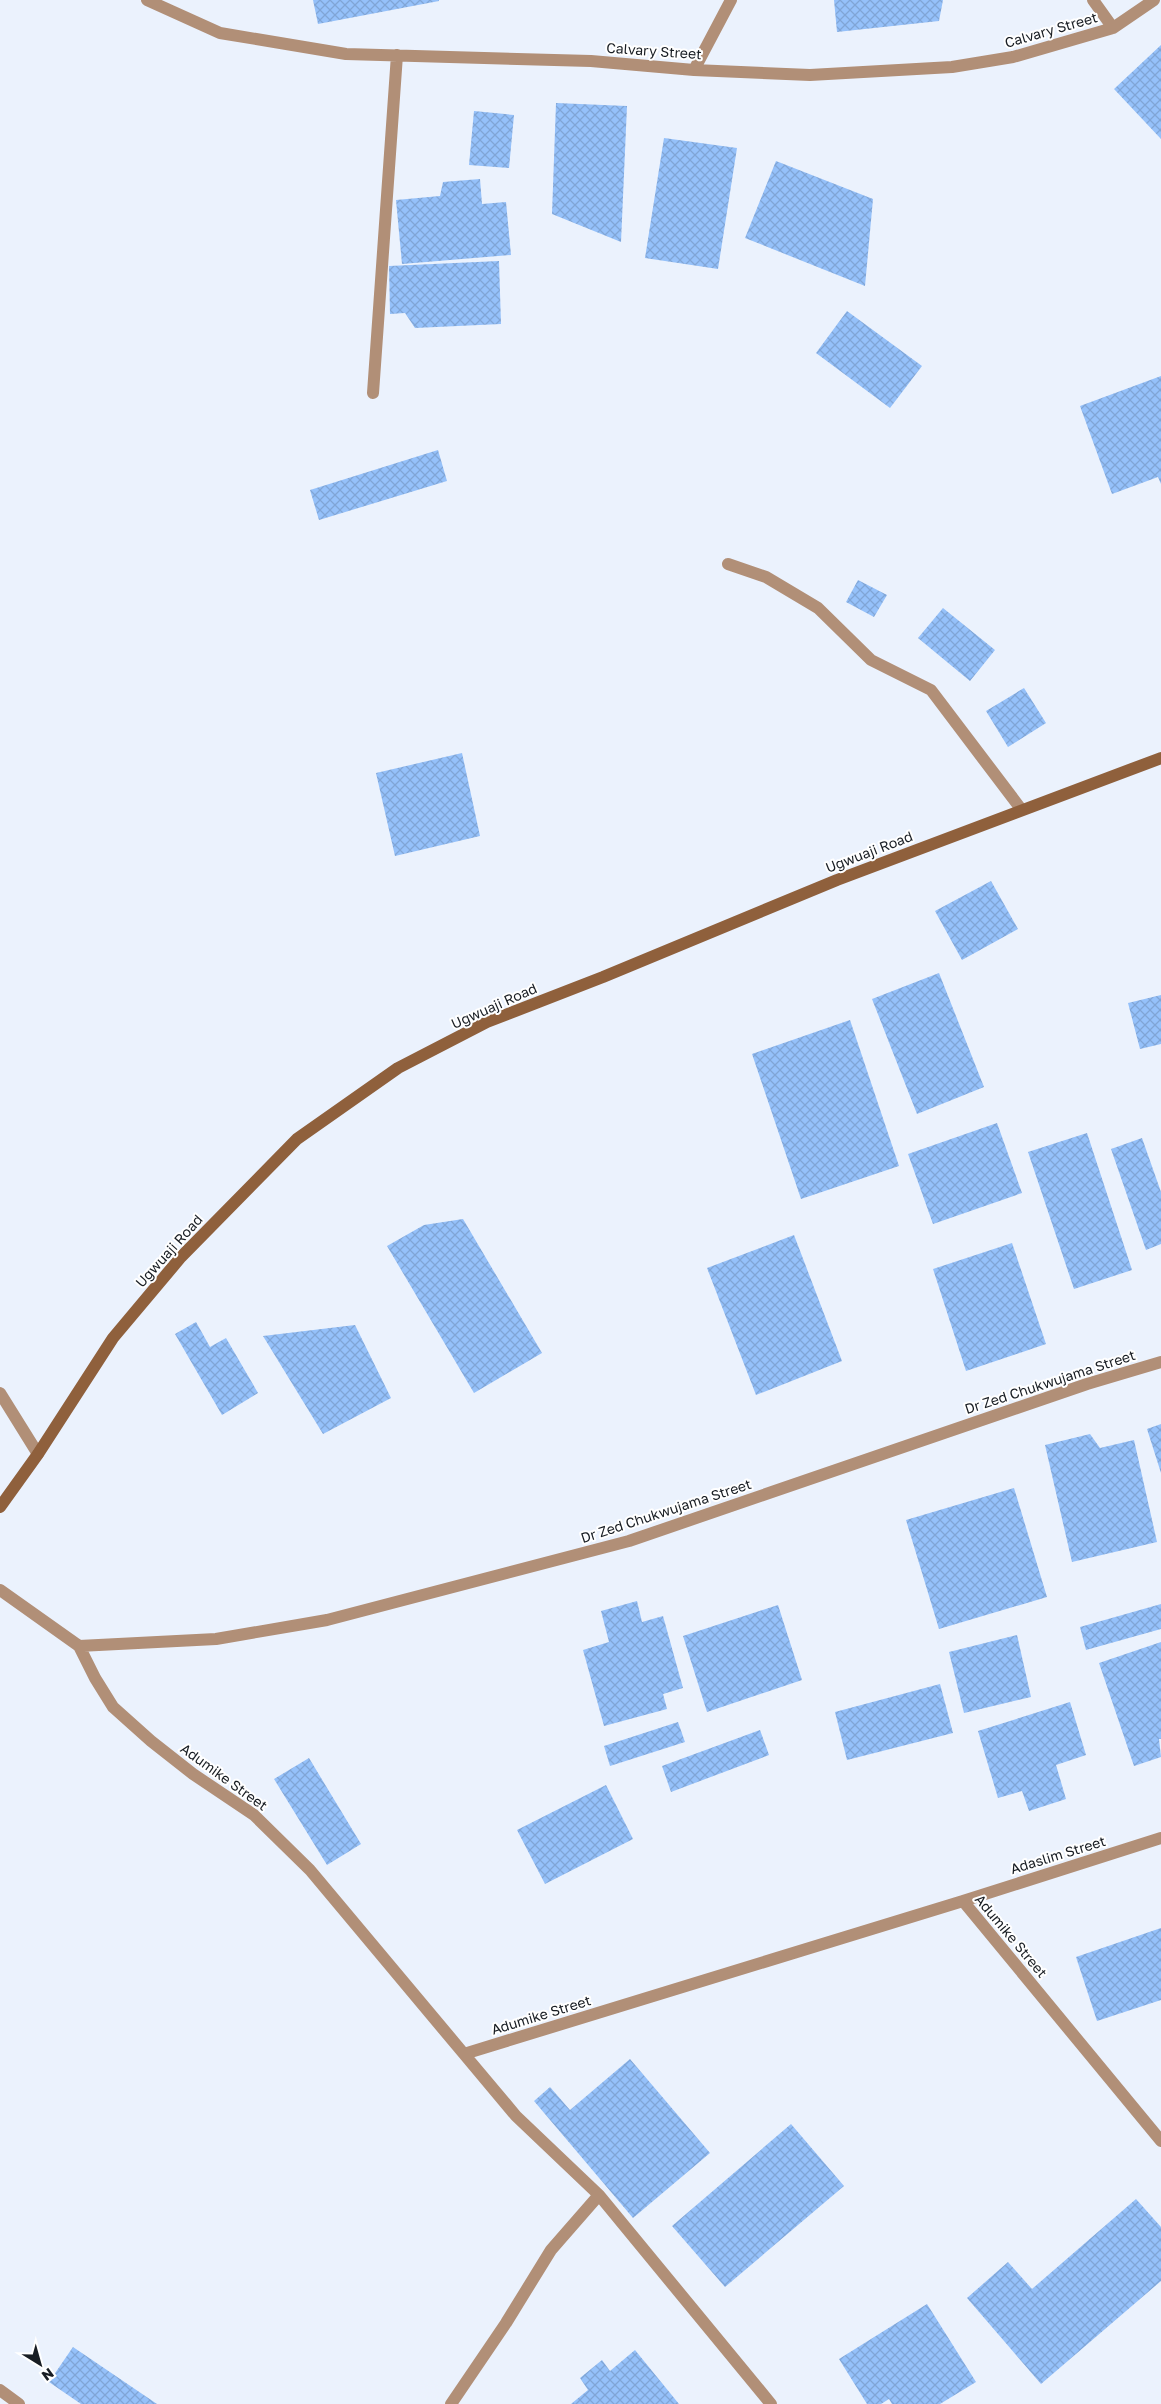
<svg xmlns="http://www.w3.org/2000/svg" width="1161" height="2404" font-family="'Golos Text',sans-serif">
  <defs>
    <pattern id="building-cross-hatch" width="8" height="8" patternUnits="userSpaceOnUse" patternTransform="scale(1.25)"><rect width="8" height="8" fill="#95c1fa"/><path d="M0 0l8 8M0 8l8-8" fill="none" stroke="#80a5d6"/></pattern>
  </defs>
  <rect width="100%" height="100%" fill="#ebf2fd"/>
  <path fill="url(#building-cross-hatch)" d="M313,0H439V1L318,24Z
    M834,0H943L939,21L837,32Z
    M1161,45V139L1114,89Z
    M556,103L627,106L621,242L552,214Z
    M474,111L514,115L509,168L469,165Z
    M664,138L737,148L718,269L645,258Z
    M776,161L873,199L865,286L745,238Z
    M480,179L482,204L506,202L511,255L402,264L396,200L440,196L443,182Z
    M499,261L501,324L415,328L405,313L390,314L389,266Z
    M847,311L922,366L890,408L816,353Z
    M1161,376V484L1158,477L1112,494L1080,406Z
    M438,450L447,481L319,520L310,490Z
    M858,580L887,595L874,617L846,602Z
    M943,608L995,650L970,681L918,638Z
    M1024,688L1046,723L1008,747L986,711Z
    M462,753L480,836L395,856L376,773Z
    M991,881L1018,929L962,960L935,911Z
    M939,973L984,1087L917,1114L872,999Z
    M1161,995V1044L1140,1049L1128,1003Z
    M850,1020L899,1166L801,1199L752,1054Z
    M997,1123L1022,1193L933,1224L908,1154Z
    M1087,1133L1132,1270L1074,1289L1028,1152Z
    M1142,1138L1161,1192V1244L1146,1250L1111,1149Z
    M463,1219L542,1353L474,1393L387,1246L424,1225Z
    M794,1235L842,1361L756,1395L707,1268Z
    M1012,1243L1046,1344L966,1371L933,1269Z
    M196,1322L210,1347L226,1338L258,1393L222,1415L175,1334Z
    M355,1325L391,1398L323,1434L263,1336Z
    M1161,1424V1473L1147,1429Z
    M1090,1434L1100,1448L1134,1440L1157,1542L1072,1562L1045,1445Z
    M1014,1488L1047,1597L939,1629L906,1520Z
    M637,1601L642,1622L663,1616L683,1688L663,1694L667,1709L604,1726L583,1650L609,1642L601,1611Z
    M1161,1604V1629L1086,1650L1080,1627Z
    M778,1605L802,1680L707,1712L683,1636Z
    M1017,1635L1031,1697L964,1713L949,1652Z
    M1161,1642V1739H1159L1161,1757L1134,1766L1099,1663Z
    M940,1684L953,1733L847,1760L835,1712Z
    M1070,1702L1086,1755L1056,1765L1066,1799L1029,1811L1022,1791L998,1798L978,1731Z
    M678,1722L685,1742L610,1766L604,1746Z
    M760,1730L769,1755L671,1792L662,1766Z
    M309,1758L361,1844L327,1865L274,1779Z
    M606,1785L633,1839L545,1884L517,1830Z
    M1161,1928V2000L1097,2021L1076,1957Z
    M630,2059L710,2153L633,2218L534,2101L550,2087L570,2110Z
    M791,2124L844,2186L725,2287L672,2226Z
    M1136,2199L1161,2227V2281L1041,2384L967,2298L1008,2262L1032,2289Z
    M927,2304L976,2382L940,2404H892L889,2399L881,2404H867L839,2359Z
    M73,2347L157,2404H81L49,2382Z
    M635,2350L679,2404H571L588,2390L580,2378L602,2360L610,2371Z"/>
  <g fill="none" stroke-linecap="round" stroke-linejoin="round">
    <path stroke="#b18f77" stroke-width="12" d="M147,0L220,33L346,54L591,61L694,70L810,75L952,67L1013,57L1113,28L1154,0
      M1093,0L1113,28
      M694,70L731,0
      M373,393L397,55
      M728,564L766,577L818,608L871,660L931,690L1021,809
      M0,1393L38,1454
      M0,1590L79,1646L95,1678L113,1707L151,1741L193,1774L254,1815L310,1870L464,2054L963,1901L1161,2141
      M79,1646L216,1639L327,1620L629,1541L1087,1384L1161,1362
      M963,1901L1161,1838
      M464,2054L516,2116L599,2195L771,2404
      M0,2390L19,2404
      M451,2404L506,2323L551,2250L599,2195"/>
    <path stroke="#8f603c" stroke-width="12" d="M0,1507L38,1454L113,1338L181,1257L297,1139L398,1068L487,1022L603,977L837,880L1161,758"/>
  </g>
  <g text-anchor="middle" stroke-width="4" stroke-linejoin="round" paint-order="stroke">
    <g font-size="14" fill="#181d23" stroke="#fff">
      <text transform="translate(1051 30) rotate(-16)" y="5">Calvary Street</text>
      <text transform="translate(654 51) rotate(4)" y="5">Calvary Street</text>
      <text transform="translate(869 852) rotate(-21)" y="5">Ugwuaji Road</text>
      <text transform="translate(494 1006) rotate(-24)" y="5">Ugwuaji Road</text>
      <text transform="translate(169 1251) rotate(-48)" y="5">Ugwuaji Road</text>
      <text transform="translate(1050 1382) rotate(-18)" y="5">Dr Zed Chukwujama Street</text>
      <text transform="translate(666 1511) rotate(-18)" y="5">Dr Zed Chukwujama Street</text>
      <text transform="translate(224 1777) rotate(36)" y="5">Adumike Street</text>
      <text transform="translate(1058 1855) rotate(-17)" y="5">Adaslim Street</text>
      <text transform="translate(1011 1936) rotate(50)" y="5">Adumike Street</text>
      <text transform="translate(541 2015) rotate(-17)" y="5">Adumike Street</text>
    </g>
  </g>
  <g transform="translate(40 2364) rotate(143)" stroke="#ffffff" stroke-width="4" paint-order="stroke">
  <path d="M0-4L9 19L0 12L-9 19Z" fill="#181d23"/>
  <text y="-8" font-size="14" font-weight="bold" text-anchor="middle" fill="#181d23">N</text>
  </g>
</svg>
